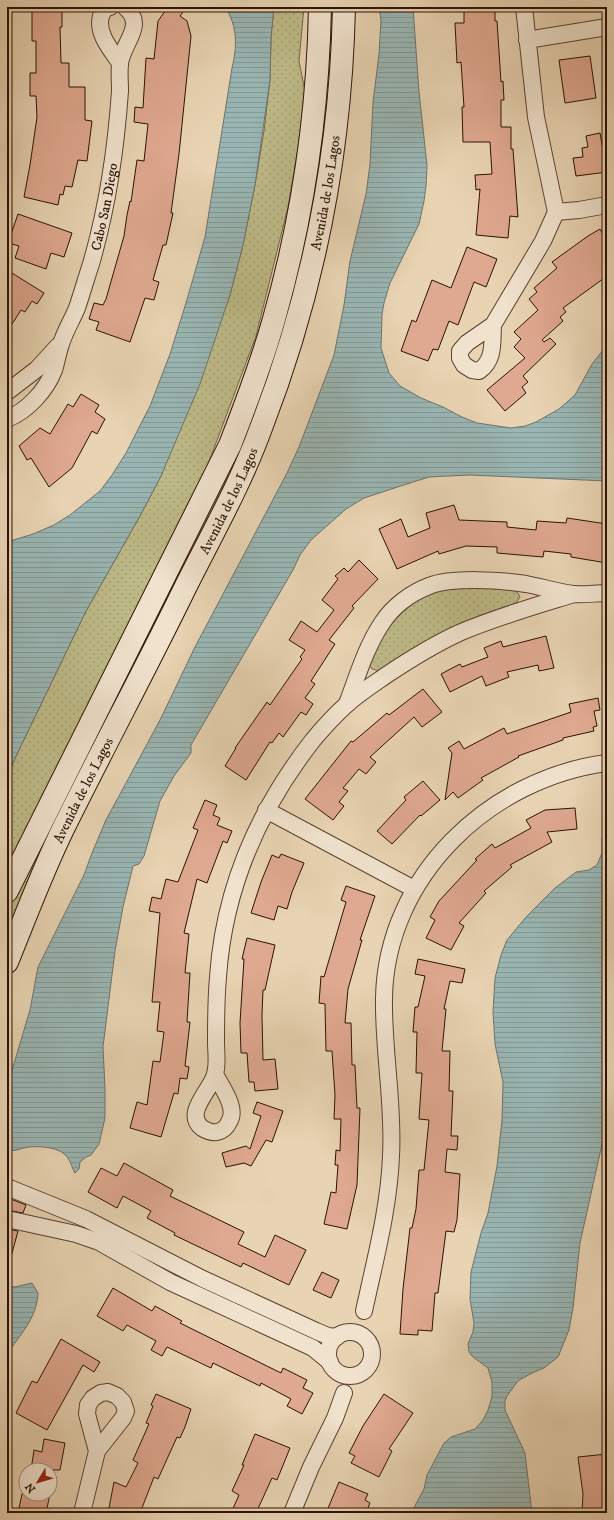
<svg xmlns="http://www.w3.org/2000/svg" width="614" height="1520" font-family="'IM FELL DW Pica',serif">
  <defs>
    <pattern id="grass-dots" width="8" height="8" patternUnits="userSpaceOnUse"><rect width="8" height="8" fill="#bdba87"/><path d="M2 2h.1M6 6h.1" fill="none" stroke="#a39f73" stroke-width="1.8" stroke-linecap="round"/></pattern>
    <pattern id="water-rules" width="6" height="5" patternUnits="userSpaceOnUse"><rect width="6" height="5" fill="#99b6b4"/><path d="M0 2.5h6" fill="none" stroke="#849b99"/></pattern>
  </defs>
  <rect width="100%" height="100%" fill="#e8d3b2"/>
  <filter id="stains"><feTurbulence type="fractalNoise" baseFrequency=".005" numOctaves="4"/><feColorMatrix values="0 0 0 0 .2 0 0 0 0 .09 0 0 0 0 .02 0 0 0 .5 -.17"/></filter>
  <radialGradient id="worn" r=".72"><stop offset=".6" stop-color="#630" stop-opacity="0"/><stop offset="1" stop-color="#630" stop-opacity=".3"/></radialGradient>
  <path fill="url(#grass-dots)" stroke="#746646" d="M274,7H304L299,61L305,91L301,130L288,207L256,336L207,467L7,869V777L17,754L86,611L140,516L161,476L230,295L243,245L255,185L264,131L270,80L271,37Z
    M330,7H337L327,143L292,312L254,424L7,943V910L17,888L246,421Z
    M510,588L518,593L520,597L516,603L489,613L380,671L372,669L368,664C375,637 414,593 443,589C449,588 457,589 464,588C479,588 495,588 510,588Z"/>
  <path fill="url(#water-rules)" stroke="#6d746e" d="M225,7H274L271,37L270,80L255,185L243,245L230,295L200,384L161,476L140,516L86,611L17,754L7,777V542L33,534L54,525L70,515L100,491L112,475L126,453L150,406L170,354L186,303L205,237L232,68C237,47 238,26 225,7Z
    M379,7H413L419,92L427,165L426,186L424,201L419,224L390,283L384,303L382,314L381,348L389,373L400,386L421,398L443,407L462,417L477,423L511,428L525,426L536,422L559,409L575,395L592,364L607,345V481L469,475L429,477L413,482L364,498L346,509L311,540L300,555L293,570L191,745V753L174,776L160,801L144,856L139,864L133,866L123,907L115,951L103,1047L105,1088V1118L99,1144L91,1155L86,1157L80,1162L79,1169L75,1173C72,1168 71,1163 68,1158C61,1147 41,1146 29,1147C21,1148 15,1152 7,1150V1087L30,1010L38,967L84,875L92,853L106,820L160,720L195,647L287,473L299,447L334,355L344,305L350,261L366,194L370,164L373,102L379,54L381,20Z
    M607,822V1122L580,1243L573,1308L569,1330L558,1357L544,1368L532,1373L518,1381L507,1396L505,1401V1410L525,1453L532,1513H411L424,1489L427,1475L444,1443L451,1437L475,1429L483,1420L488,1410L492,1397V1382L488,1368L473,1357L469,1352L468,1344L473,1332L474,1323L470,1299L471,1272L481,1233L488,1213L497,1166L502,1120L503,1082L495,1044L493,1012L495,978L501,955L507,940L526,917L555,888L576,872L589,870L597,865L602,853V838Z
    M32,1283L38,1293C37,1318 20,1335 7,1354V1286L15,1287Z"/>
  <path fill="#dfa890" stroke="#2c1204" d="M32,7H62V27H60L61,63H69V87H85V120L92,121L87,161L78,160L72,187L65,186L63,195L60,194L58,205L24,197L30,165L37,117L36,96H30V73H36V41H32Z
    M168,7H187L180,16L187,21L191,36L179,154L171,213H173L166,245H163L153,280L159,282L154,300L145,298L130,342L96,330L99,322L89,319L94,303L103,305L106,299L124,236L127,215L130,201L131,202L137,160L144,161L148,124L134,122L135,107L143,108L146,58L154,59L158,21Z
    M464,7H495V21H497L501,82L503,81L504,100H501V127H511V149H513L518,217L510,216L508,238L476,235L480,189L476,190L475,175L492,174L490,142H463L462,107H464L461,62L457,63L455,23H464Z
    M590,56L596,98L565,103L559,60Z
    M600,133L604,156H607V172L576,176L573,158L583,157L582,148L588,147L586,136Z
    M18,214L72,233L64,257L51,253L46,269L15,258L19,246L8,243Z
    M600,229L607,241V276L563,308L566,312L560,317L563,321L542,340L544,342L550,338L556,344L523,376L528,382L522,387L526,393L505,411L487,390L525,358L514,347L521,339L514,332L538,310L529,299L537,292L534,288L557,268L552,262L588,236Z
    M467,247L497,259L486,287L474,282L458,325L449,321L438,350L433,349L428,361L401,351L412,320L416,322L432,280L451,288Z
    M7,270L44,293L37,304L32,301L25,312L21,310L7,332Z
    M81,394L99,405L95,412L105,419L97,434L92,431L72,468L49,487L31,458L27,460L19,446L40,428L50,434L68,404L73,407Z
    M454,505L459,520L507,522V527L536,530L537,521L566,523L567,518L607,524V563L571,557V554L544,551L543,557L497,553V547L466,546L439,554L438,551L397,569L379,529L401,519L408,537L430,528L426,513Z
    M359,560L378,579L352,606L354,608L329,640L335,644L311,681L315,684L305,698L313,704L306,715L301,712L283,737L279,733L272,743L270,742L246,780L225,766L236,748H235L267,702L270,705L302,659L300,657L305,650L289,640L301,621L317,632L334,610L322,600L338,579L335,576L344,568L348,572Z
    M546,636L554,668L539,671L538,665L507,672L509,677L486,686L482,676L450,692L441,674L460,664L462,667L488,657L484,648L501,641L503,647Z
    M423,689L442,712L422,727L414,717L370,757L376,762L366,774L359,769L343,788L348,791L339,802L344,806L333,820L305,799L351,741L353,742L387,713L389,715Z
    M598,698L600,710L594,711L597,726L593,727L594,731L563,738V740L518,756L519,757L481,778L483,780L458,798L453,792L445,800L452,753L448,748L459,741L464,749L504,728L507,734L571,712L569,704Z
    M423,781L440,800L421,816L420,815L392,844L377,831L406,800L404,797Z
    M205,800L217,805L213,815L220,818L217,825L232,831L227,843L223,841L207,883L197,879L184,933L189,934L185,973H190L187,1022H190L185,1066L189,1067L187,1079L180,1078L178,1094L174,1093L161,1137L130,1128L137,1102L147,1105L153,1061L160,1062L164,1032L157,1031L160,1002H152L160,913L149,911L152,897L161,899L166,879L178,882L198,830L193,828Z
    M575,808L577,829L547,832L552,842L510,865L512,867L484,891L486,893L459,923L464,926L451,950L426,938L435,920L430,917L439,901L477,860L475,859L492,844L495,848L531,828L526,820L545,810Z
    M281,854L304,863L292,892L287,909L278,906L274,920L251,913L261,882L272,855L279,858Z
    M346,886L375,896L360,940H362L348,989L345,1023H351L352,1065H355L357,1108H360L357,1185L347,1229L324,1224L331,1192L336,1193L338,1165H335L336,1150L340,1151L341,1119H334L335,1095L332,1051H326L325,1004L319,1003L321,976L324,977L346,902L341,900Z
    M247,938L275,945L265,990H263L262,1015L263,1060L275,1059L278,1089L255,1091L254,1082H249L247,1053H241L240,1023L244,959H242Z
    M418,959L465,969L462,983L450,981L444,1009H446L442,1051H450L449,1091H453L451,1136H458L457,1150L447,1149L445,1172L460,1174L457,1220L454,1232L446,1231L438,1293H435L432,1331L418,1330V1335L400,1334L403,1289L410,1228H412L416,1209L419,1170H424L429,1120L419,1119L422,1073H416L417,1032H413L415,1007H418L425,976L415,974Z
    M257,1102L283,1111L272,1142L266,1140L251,1166L244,1163L226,1167L222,1153L246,1146L250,1149L261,1116L253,1113Z
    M124,1163L173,1190L170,1196L244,1232L238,1244L265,1257L275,1235L306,1250L289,1285L243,1263L241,1267L174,1235L175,1233L147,1218L151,1211L123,1196L117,1208L88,1192L101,1168L117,1176Z
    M8,1198L26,1205L23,1213L7,1210Z
    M7,1229L18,1231L11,1257H7Z
    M322,1272L339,1280L331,1298L313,1290Z
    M113,1288L152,1311L155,1306L182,1321L180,1323L281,1373L283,1368L307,1380L303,1388L313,1393L302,1414L287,1406L291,1399L261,1383L260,1386L213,1363L211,1368L167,1347L162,1356L151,1350L156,1341L127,1325L123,1331L97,1316Z
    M61,1339L100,1362L94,1372L83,1365L47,1430L16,1413L32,1381L37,1383Z
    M156,1394L191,1409L185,1427L180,1438L177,1437L158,1479L154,1477L140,1513H108L114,1482L126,1487L138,1463L133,1460L149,1424L146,1423L153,1406L151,1405Z
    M384,1394L413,1413L389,1449L392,1451L379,1477L351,1463L355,1456L349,1453L363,1426Z
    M255,1434L290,1448L277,1480L272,1478L256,1513H231L239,1495L232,1491L244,1465H242Z
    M44,1439L65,1443L60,1470H31L34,1450L42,1452Z
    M607,1454V1513H582L583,1494L578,1457Z
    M339,1482L368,1494L365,1500L370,1503L366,1513H326Z
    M22,1494H50L46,1513H18Z"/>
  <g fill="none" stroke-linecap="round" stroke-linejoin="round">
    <g stroke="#5b4230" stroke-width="18">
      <g id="street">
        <path d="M110,7C105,8 103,11 101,16C96,33 111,50 120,63"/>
        <path d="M527,40L607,27"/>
        <path d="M556,212L579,210L607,205"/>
        <path d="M493,325C492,342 495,360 479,371L472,370L464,365L460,358V351L467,343L493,325L543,241L556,212L536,117L524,7"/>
        <path d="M7,392L37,369L58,346"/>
        <path id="s1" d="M7,419C27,411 46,391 54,370C57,361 58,352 61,344C65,331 72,320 77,308C82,293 86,279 91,264C107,209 116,149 120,91C120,82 119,73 120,64C122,43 147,25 125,7"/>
        <path d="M347,704C357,677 366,647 382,623C393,606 411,593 429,586C452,577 501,580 526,584C542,587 557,592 574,594C584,595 596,593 607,593"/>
        <path d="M266,810L414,889"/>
        <path d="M215,1074C222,1088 238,1108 229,1122C227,1127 222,1131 217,1132C212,1133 207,1131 202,1128C183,1113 212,1089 215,1074C218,1064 216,1052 216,1042C216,1020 216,999 218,977C224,889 259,809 313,740C323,728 335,715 346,705C358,694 372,685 385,676C409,660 433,645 459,633C496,617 535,606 574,594"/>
        <path d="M7,1187L86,1219L203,1279L316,1331L328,1336L337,1337"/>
        <path d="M7,1219L76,1234L99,1242L170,1282L313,1348L330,1362"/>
        <path d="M364,1311C375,1260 389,1208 391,1156C394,1103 383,1051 384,998C386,876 490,778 607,763"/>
        <circle cx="350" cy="1354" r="22"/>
        <path d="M82,1513L97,1451L123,1418L126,1411L123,1402L117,1396L108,1392L101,1393L93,1398L88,1405L87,1414L97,1451"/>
        <path d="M292,1513L311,1467L335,1418L344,1393"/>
      </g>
    </g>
    <g stroke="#2c1204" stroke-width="24">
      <g id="secondary">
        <path d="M7,891L230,445C246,404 262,362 274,319C303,217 318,112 320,7"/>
        <path id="s2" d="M7,962C25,918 42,872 63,829C103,748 146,668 186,586C212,534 241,483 261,428C313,294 341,151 344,7"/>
      </g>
    </g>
    <use href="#street" stroke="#f0e2cd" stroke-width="16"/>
    <use href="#secondary" stroke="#f0e2cd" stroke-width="22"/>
  </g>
  <g text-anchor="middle" stroke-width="4" stroke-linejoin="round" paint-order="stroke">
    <g font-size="14" fill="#2c1204" stroke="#f0e2cd">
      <text dy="5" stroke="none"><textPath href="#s2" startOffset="836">Avenida de los Lagos</textPath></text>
      <text dy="5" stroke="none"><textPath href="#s1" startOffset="241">Cabo San Diego</textPath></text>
      <text dy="5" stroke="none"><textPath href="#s2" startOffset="512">Avenida de los Lagos</textPath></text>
      <text dy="5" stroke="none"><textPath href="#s2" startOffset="188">Avenida de los Lagos</textPath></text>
    </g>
  </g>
  <rect width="614" height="1520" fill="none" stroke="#e8d3b2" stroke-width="24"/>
  <rect x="8" y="8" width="598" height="1504" fill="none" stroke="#2c1204" stroke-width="2"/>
  <rect x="12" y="12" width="590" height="1496" fill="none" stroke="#2c1204"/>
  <g transform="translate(38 1482) rotate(232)"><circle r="19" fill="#f0e2cd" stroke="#a28f7d"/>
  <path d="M0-3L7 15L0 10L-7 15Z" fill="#8f2418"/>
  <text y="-6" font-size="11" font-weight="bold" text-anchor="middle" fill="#2c1204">N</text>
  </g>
  <rect width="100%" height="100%" filter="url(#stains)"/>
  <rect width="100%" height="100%" fill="url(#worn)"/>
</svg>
